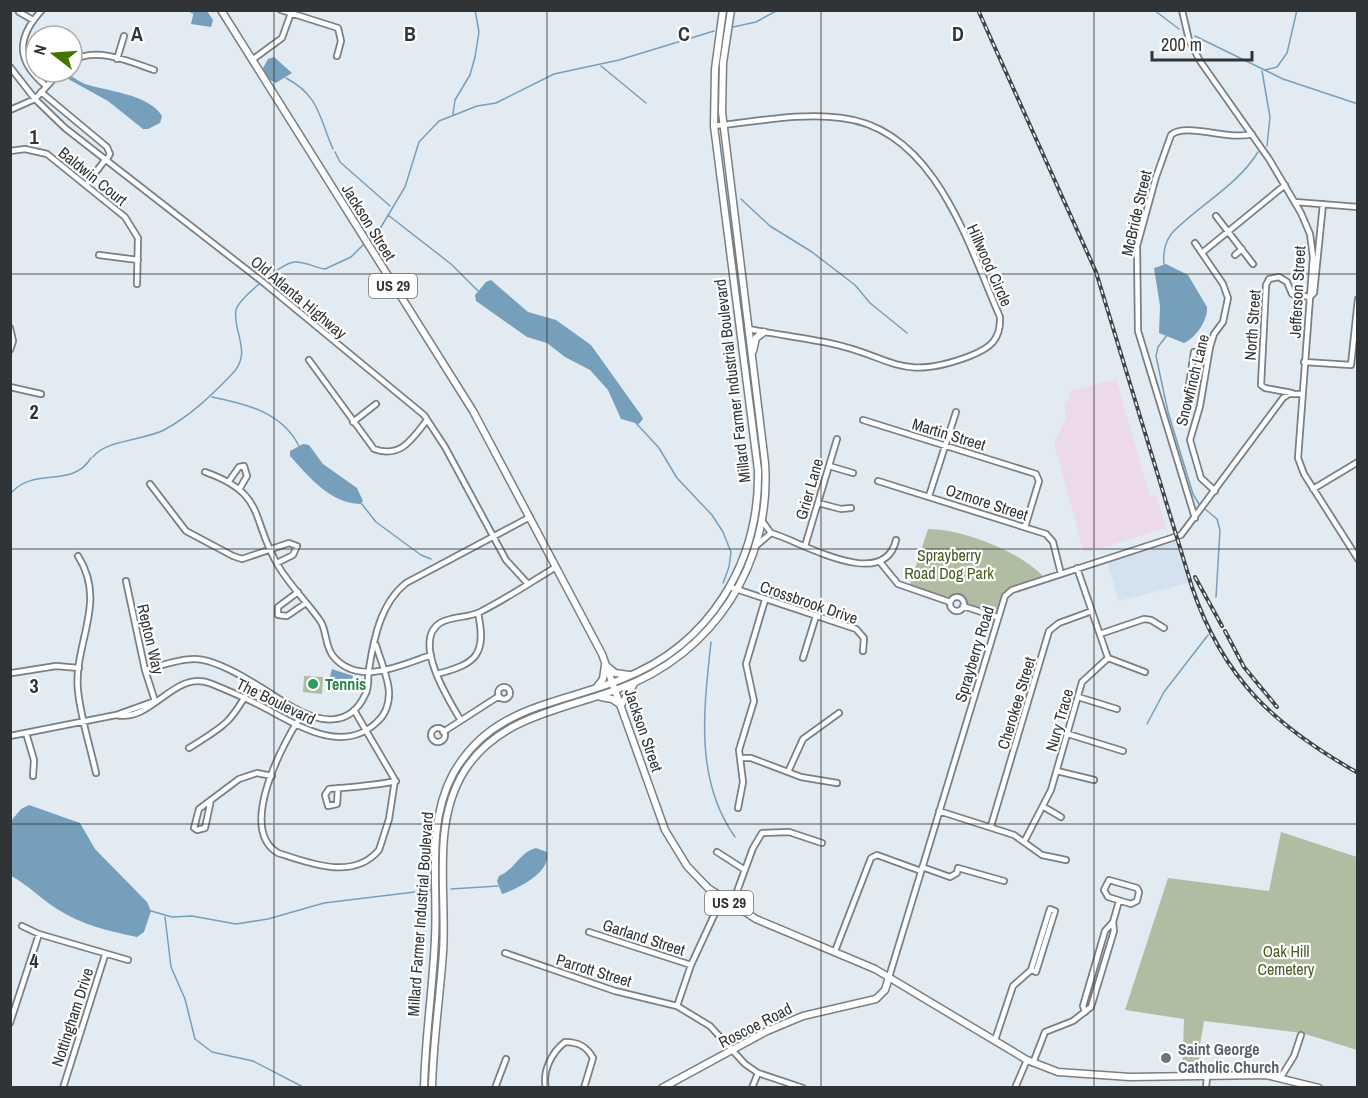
<svg xmlns="http://www.w3.org/2000/svg" width="1368" height="1098" font-family="'Archivo Narrow',sans-serif">
  <rect width="100%" height="100%" fill="#e3ebf2"/>
  <path fill="#d4e2ef" d="M1177,537L1193,582L1119,601L1106,558Z"/>
  <path fill="#ecd9ea" d="M1116,379L1150,496L1156,495L1166,528L1084,553L1054,443L1066,419L1065,403L1069,400L1070,391Z"/>
  <path fill="#b1bda2" d="M928,529C962,529 1019,551 1043,576L1003,592L996,612L992,613L966,604L962,596L956,595L948,598L909,587Z
    M304,676L323,677L322,694L303,692Z
    M1281,832L1357,857V1050L1302,1033L1204,1021L1199,1051L1201,1073L1182,1074L1184,1019L1125,1010L1168,878L1269,891Z"/>
  <path fill="#769fbb" d="M194,11H207L213,20L211,27L191,24Z
    M274,57L292,73L276,83L265,77L263,68L268,59Z
    M60,72C70,72 76,81 85,84C106,91 149,94 162,116L160,123L148,129H143L108,101L70,80Z
    M1166,264L1188,275L1207,307C1208,320 1196,338 1184,343L1159,333L1160,306L1154,268Z
    M491,280L528,312L556,320L591,345L641,415L643,419L639,424L621,419L608,390L590,370L565,357L547,343L527,337L476,301L475,295L486,282Z
    M303,444L309,445L323,464L357,488L363,501L360,504C330,503 308,476 290,456V451Z
    M332,669L353,676L350,688L329,680Z
    M29,805L80,823L95,849L147,902L151,911L144,932L137,937C108,931 82,925 57,909C41,899 27,884 11,876V821L21,809Z
    M536,848L547,852C552,872 517,889 502,894L497,881L499,876C515,870 518,853 536,848Z"/>
  <g fill="none" stroke-linecap="round" stroke-linejoin="round">
    <path stroke="#769fbb" stroke-width="1.5" d="M188,10L193,13
      M1154,10L1179,29
      M733,27L756,22L778,10
      M1195,36L1283,79L1358,104
      M601,66L646,103
      M1265,70L1277,67L1287,53L1297,10
      M1262,71L1270,117L1267,146
      M286,78C320,96 319,118 333,149
      M453,114L455,100L470,75L475,57L479,32L475,10
      M335,152L340,162L390,206
      M741,199L770,226L812,252L855,285L870,303L907,333
      M388,215L451,264L478,291
      M369,240L378,232L405,187L419,142L439,121L477,106L496,103L554,74L619,60L714,31
      M1164,264C1163,254 1165,242 1172,233C1199,205 1237,186 1258,152
      M1167,335L1158,347L1156,356L1168,412L1193,494L1200,506
      M212,397C246,404 282,412 299,446
      M636,423L659,448L677,478L712,515L723,532L731,552L729,567L723,583
      M93,457C105,440 145,440 164,430C190,416 211,396 231,375C254,353 232,332 236,310C239,298 281,264 294,262C305,261 315,268 325,269L351,257L364,244
      M10,494C35,465 71,490 91,458
      M361,503L376,522L421,555L431,559
      M1205,509L1217,519L1220,530L1216,597
      M711,642C704,708 694,779 735,837
      M1147,724L1164,692L1208,635
      M451,889L498,886
      M151,911L172,917L192,916L236,924L268,919L324,903L431,890
      M165,917L171,967L185,999L195,1039L212,1052L253,1061L305,1088"/>
    <g stroke="#787f85" stroke-width="8">
      <path id="minor" d="M42,10C15,39 17,62 46,86
        M281,10L338,28L341,41L337,56
        M1182,10L1189,40L1200,61L1269,159L1301,213L1310,234L1313,257L1298,458L1304,474L1358,559
        M19,12L33,20
        M117,59L124,36
        M252,60L282,38L291,13
        M72,61C96,46 131,62 154,70
        M10,67L35,99L65,128L264,283L424,415L445,447L506,560L528,584
        M41,92L107,147L110,154L106,161
        M10,110L35,99L60,72
        M714,126C755,122 801,112 842,118C935,129 968,244 1000,317C1001,340 990,348 970,356C899,383 893,356 829,343C803,338 775,334 748,329
        M10,151L25,149L47,154L125,217L138,238L137,284
        M86,185L105,160
        M1295,202L1358,207
        M1216,216L1253,264
        M1195,243L1223,284L1228,298L1223,322L1214,334L1210,347L1200,406L1190,440L1201,478L1215,491
        M1203,252L1285,185
        M99,255L138,260
        M1235,255L1242,249
        M10,328L13,341L10,350
        M309,360L374,449C401,459 413,438 427,420
        M1304,362L1351,365L1358,299
        M1189,385L1194,352
        M10,387L41,394
        M1292,393L1265,388L1261,385L1266,285L1269,279L1279,277L1287,282L1292,294L1310,297L1314,293L1323,204
        M863,420L1036,474L1039,481L1025,527
        M353,422L376,404
        M829,466L853,473
        M205,472C268,494 250,520 279,567C291,587 308,603 321,622C327,633 325,646 333,656C358,687 402,665 431,655
        M229,481L239,467L244,466L247,476L240,488
        M878,481L1046,534L1053,542L1061,574
        M150,484L186,531L233,556L242,559L289,543L297,546L293,555L277,563
        M1313,489L1358,462
        M929,496L956,412
        M818,503L841,509L851,508
        M1195,518L1138,331L1137,246L1156,177L1171,135C1185,122 1231,141 1252,134
        M771,533C800,541 884,593 896,540
        M757,545L771,533L763,522
        M805,546L837,439
        M78,556C108,603 73,643 78,691C81,719 90,746 96,773
        M880,562L898,584L950,602
        M1077,568L1108,658
        M126,581L145,670L155,701
        M733,588L856,629L864,638L863,651
        M298,592L278,607V615L287,616L306,603
        M950 604a7 7 0 1 1 14 0a7 7 0 1 1-14 0Z
        M963,606L997,617
        M1100,634L1144,619L1151,620L1164,628
        M803,658L816,616
        M1108,658L1145,672
        M145,670C160,666 178,659 194,659C222,659 267,692 292,707C318,722 349,729 365,695C370,687 367,678 369,669C374,637 381,603 406,583L530,517
        M12,673L56,666L79,668
        M437,674C476,664 487,655 478,613
        M498 693a6 6 0 1 1 12 0a6 6 0 1 1-12 0Z
        M1078,697L1117,709
        M303,713C283,742 237,829 278,853C309,863 353,881 379,850L389,819L395,780L354,710
        M116,715C153,723 174,668 212,684C229,691 246,698 263,707C296,724 342,756 377,722C385,715 389,705 389,693C389,679 380,659 376,645
        M460,719C448,699 412,641 440,623C451,616 468,618 480,612C506,599 531,582 556,567
        M431 735a7 7 0 1 1 14 0a7 7 0 1 1-14 0Z
        M443,732L499,696
        M26,733L34,760L33,776
        M1068,734L1123,751
        M10,736L116,715L155,701
        M189,748C226,725 231,723 252,684
        M740,758H751L801,777L837,783
        M1057,771L1094,780
        M788,772L803,739L839,713
        M338,788L337,804L328,806L325,795L329,789C352,787 373,786 396,781
        M211,800L205,828L197,830L194,828L199,809L239,779L257,773L272,776
        M1044,807L1061,817
        M738,808L743,782L739,750L754,701L746,664L765,600
        M939,811L1014,835L1042,855L1066,860
        M991,826L1049,631L1059,623L1092,611
        M1024,842L1051,790L1082,682L1108,658
        M717,852L745,870
        M922,867L950,877L957,873L958,868L1004,881
        M1109,880L1137,888L1139,892L1137,901L1131,904L1108,897L1104,890Z
        M732,905L753,848L762,833L789,832L822,843
        M1050,909L1055,911L1036,972L1031,970Z
        M22,926L39,934L128,960
        M589,932L691,965
        M835,951L871,858L877,855L921,871
        M505,953L615,991L677,1006L710,1026L745,1064L758,1073L803,1088
        M889,977L1005,596L1012,590L1181,535L1283,398L1289,394H1301
        M677,1006L691,965L722,898
        M1085,1012L1083,1006L1105,931L1113,922
        M10,1023L39,934
        M995,1040L1013,986L1031,970
        M1033,1063L1045,1032L1073,1021L1091,1007L1114,931L1113,922L1119,901
        M1281,1077L1294,1056L1301,1035
        M63,1088L105,955
        M495,1088L506,1059
        M546,1088C542,1071 552,1052 565,1042C579,1042 587,1047 593,1058L584,1088
        M752,1088L758,1073
        M1015,1088L1027,1060
        M1206,1088L1207,1076"/>
    </g>
    <g stroke="#787f85" stroke-width="9">
      <path id="major" d="M221,10L473,411L602,654L665,830L687,866L708,888L756,919L875,969L1027,1060L1058,1072L1130,1077L1266,1075L1319,1088
        M753,351L756,338L764,332
        M608,667L615,673L629,675
        M596,688L603,679L605,665
        M601,697L612,699L621,705L634,684
        M424,1088C425,1038 433,988 435,938C438,884 426,824 453,774C491,706 557,705 622,679C710,645 760,562 758,470L714,126L715,69L723,10
        M432,1088C433,1042 440,997 443,952C447,892 431,823 465,770C500,716 563,710 618,689C713,655 772,564 765,463L722,112L723,63L731,10
        M662,1088L767,1031L803,1016L876,999L885,990L889,977"/>
    </g>
    <use href="#minor" stroke="#fff" stroke-width="4.5"/>
    <use href="#major" stroke="#fff" stroke-width="6"/>
    <g stroke="#434649" stroke-width="4">
      <path id="rail" d="M978,10L1096,272L1192,587C1223,679 1275,726 1358,773
        M1195,577L1222,626
        M1225,631L1244,667L1277,707"/>
    </g>
    <use href="#rail" stroke="#fff" stroke-width="1.5" stroke-dasharray="4.5" stroke-linecap="butt"/>
  </g>
  <path fill="none" stroke="#313436" stroke-width="1.5" stroke-opacity="0.55" d="M274,10V1088M547,10V1088M821,10V1088M1094,10V1088M10,274H1358M10,549H1358M10,824H1358"/>
  <circle fill="#2e9e5b" stroke="#fff" stroke-width="2" cx="313" cy="684" r="6"/>
  <circle fill="#6b7280" stroke="#fff" stroke-width="2" cx="1166" cy="1058" r="6"/>
  <g text-anchor="middle" stroke-width="4.5" stroke-linejoin="round" paint-order="stroke">
    <g fill="#fff" stroke="#6f7172" stroke-width="1.5">
      <rect x="369" y="274" width="48" height="24" rx="4.5"/>
      <rect x="705" y="891" width="48" height="24" rx="4.5"/>
    </g>
    <g font-size="15" font-weight="bold" fill="#313436">
      <text x="393" y="291">US 29</text>
      <text x="729" y="908">US 29</text>
    </g>
    <g font-size="16" fill="#313436" stroke="#fff">
      <text transform="translate(93 176) rotate(39)" y="6">Baldwin Court</text>
      <text transform="translate(1136 213) rotate(-77)" y="6">McBride Street</text>
      <text transform="translate(369 222) rotate(58)" y="6">Jackson Street</text>
      <text transform="translate(990 265) rotate(66)" y="6">Hillwood Circle</text>
      <text transform="translate(1297 292) rotate(-87)" y="6">Jefferson Street</text>
      <text transform="translate(299 297) rotate(40)" y="6">Old Atlanta Highway</text>
      <text transform="translate(1252 325) rotate(-86)" y="6">North Street</text>
      <text transform="translate(1192 380) rotate(-76)" y="6">Snowfinch Lane</text>
      <text transform="translate(732 381) rotate(-97)" y="6">Millard Farmer Industrial Boulevard</text>
      <text transform="translate(949 434) rotate(17)" y="6">Martin Street</text>
      <text transform="translate(809 489) rotate(-74)" y="6">Grier Lane</text>
      <text transform="translate(987 502) rotate(18)" y="6">Ozmore Street</text>
      <text transform="translate(809 602) rotate(19)" y="6">Crossbrook Drive</text>
      <text transform="translate(151 639) rotate(77)" y="6">Repton Way</text>
      <text transform="translate(974 654) rotate(-73)" y="6">Sprayberry Road</text>
      <text transform="translate(276 701) rotate(26)" y="6">The Boulevard</text>
      <text transform="translate(1016 703) rotate(-73)" y="6">Cherokee Street</text>
      <text transform="translate(1059 720) rotate(-74)" y="6">Nury Trace</text>
      <text transform="translate(644 730) rotate(71)" y="6">Jackson Street</text>
      <text transform="translate(420 914) rotate(-86)" y="6">Millard Farmer Industrial Boulevard</text>
      <text transform="translate(644 937) rotate(18)" y="6">Garland Street</text>
      <text transform="translate(594 970) rotate(17)" y="6">Parrott Street</text>
      <text transform="translate(72 1017) rotate(-72)" y="6">Nottingham Drive</text>
      <text transform="translate(755 1025) rotate(-27)" y="6">Roscoe Road</text>
    </g>
    <g font-size="16" fill="#465c1f" stroke="#fff">
      <text x="949" y="561">Sprayberry<tspan x="949" dy="18">Road Dog Park</tspan></text>
      <text x="1286" y="957">Oak Hill<tspan x="1286" dy="18">Cemetery</tspan></text>
    </g>
    <g font-size="16" font-weight="bold" fill="#27864d" stroke="#fff" text-anchor="start">
      <text x="325" y="690">Tennis</text>
    </g>
    <g font-size="16" font-weight="bold" fill="#5b616d" stroke="#fff" text-anchor="start">
      <text x="1178" y="1055">Saint George<tspan x="1178" dy="18">Catholic Church</tspan></text>
    </g>
  </g>
  <g font-size="20" text-anchor="middle" font-weight="bold" fill="#313436" stroke="#fff" stroke-width="4.5" stroke-linejoin="round" paint-order="stroke">
    <text x="137" y="41">A</text>
    <text x="410" y="41">B</text>
    <text x="684" y="41">C</text>
    <text x="958" y="41">D</text>
    <text x="34" y="144">1</text>
    <text x="34" y="419">2</text>
    <text x="34" y="693">3</text>
    <text x="34" y="968">4</text>
  </g>
  <rect width="1368" height="1098" fill="none" stroke="#313436" stroke-width="24"/>
  <g transform="translate(54 54) rotate(287)"><circle r="28" fill="#ffffff" stroke="#adaeaf" stroke-width="1.5"/>
  <path d="M0-4.5L10 22L0 15L-10 22Z" fill="#417500"/>
  <text y="-9" font-size="16" font-weight="bold" text-anchor="middle" fill="#313436">N</text>
  </g>
  <path d="M1152 51v9h100v-9" fill="none" stroke="#313436" stroke-width="3"/>
  <text x="1161" y="51" font-size="18" fill="#313436" stroke="#ffffff" stroke-width="4.5" paint-order="stroke">200 m</text>
</svg>
